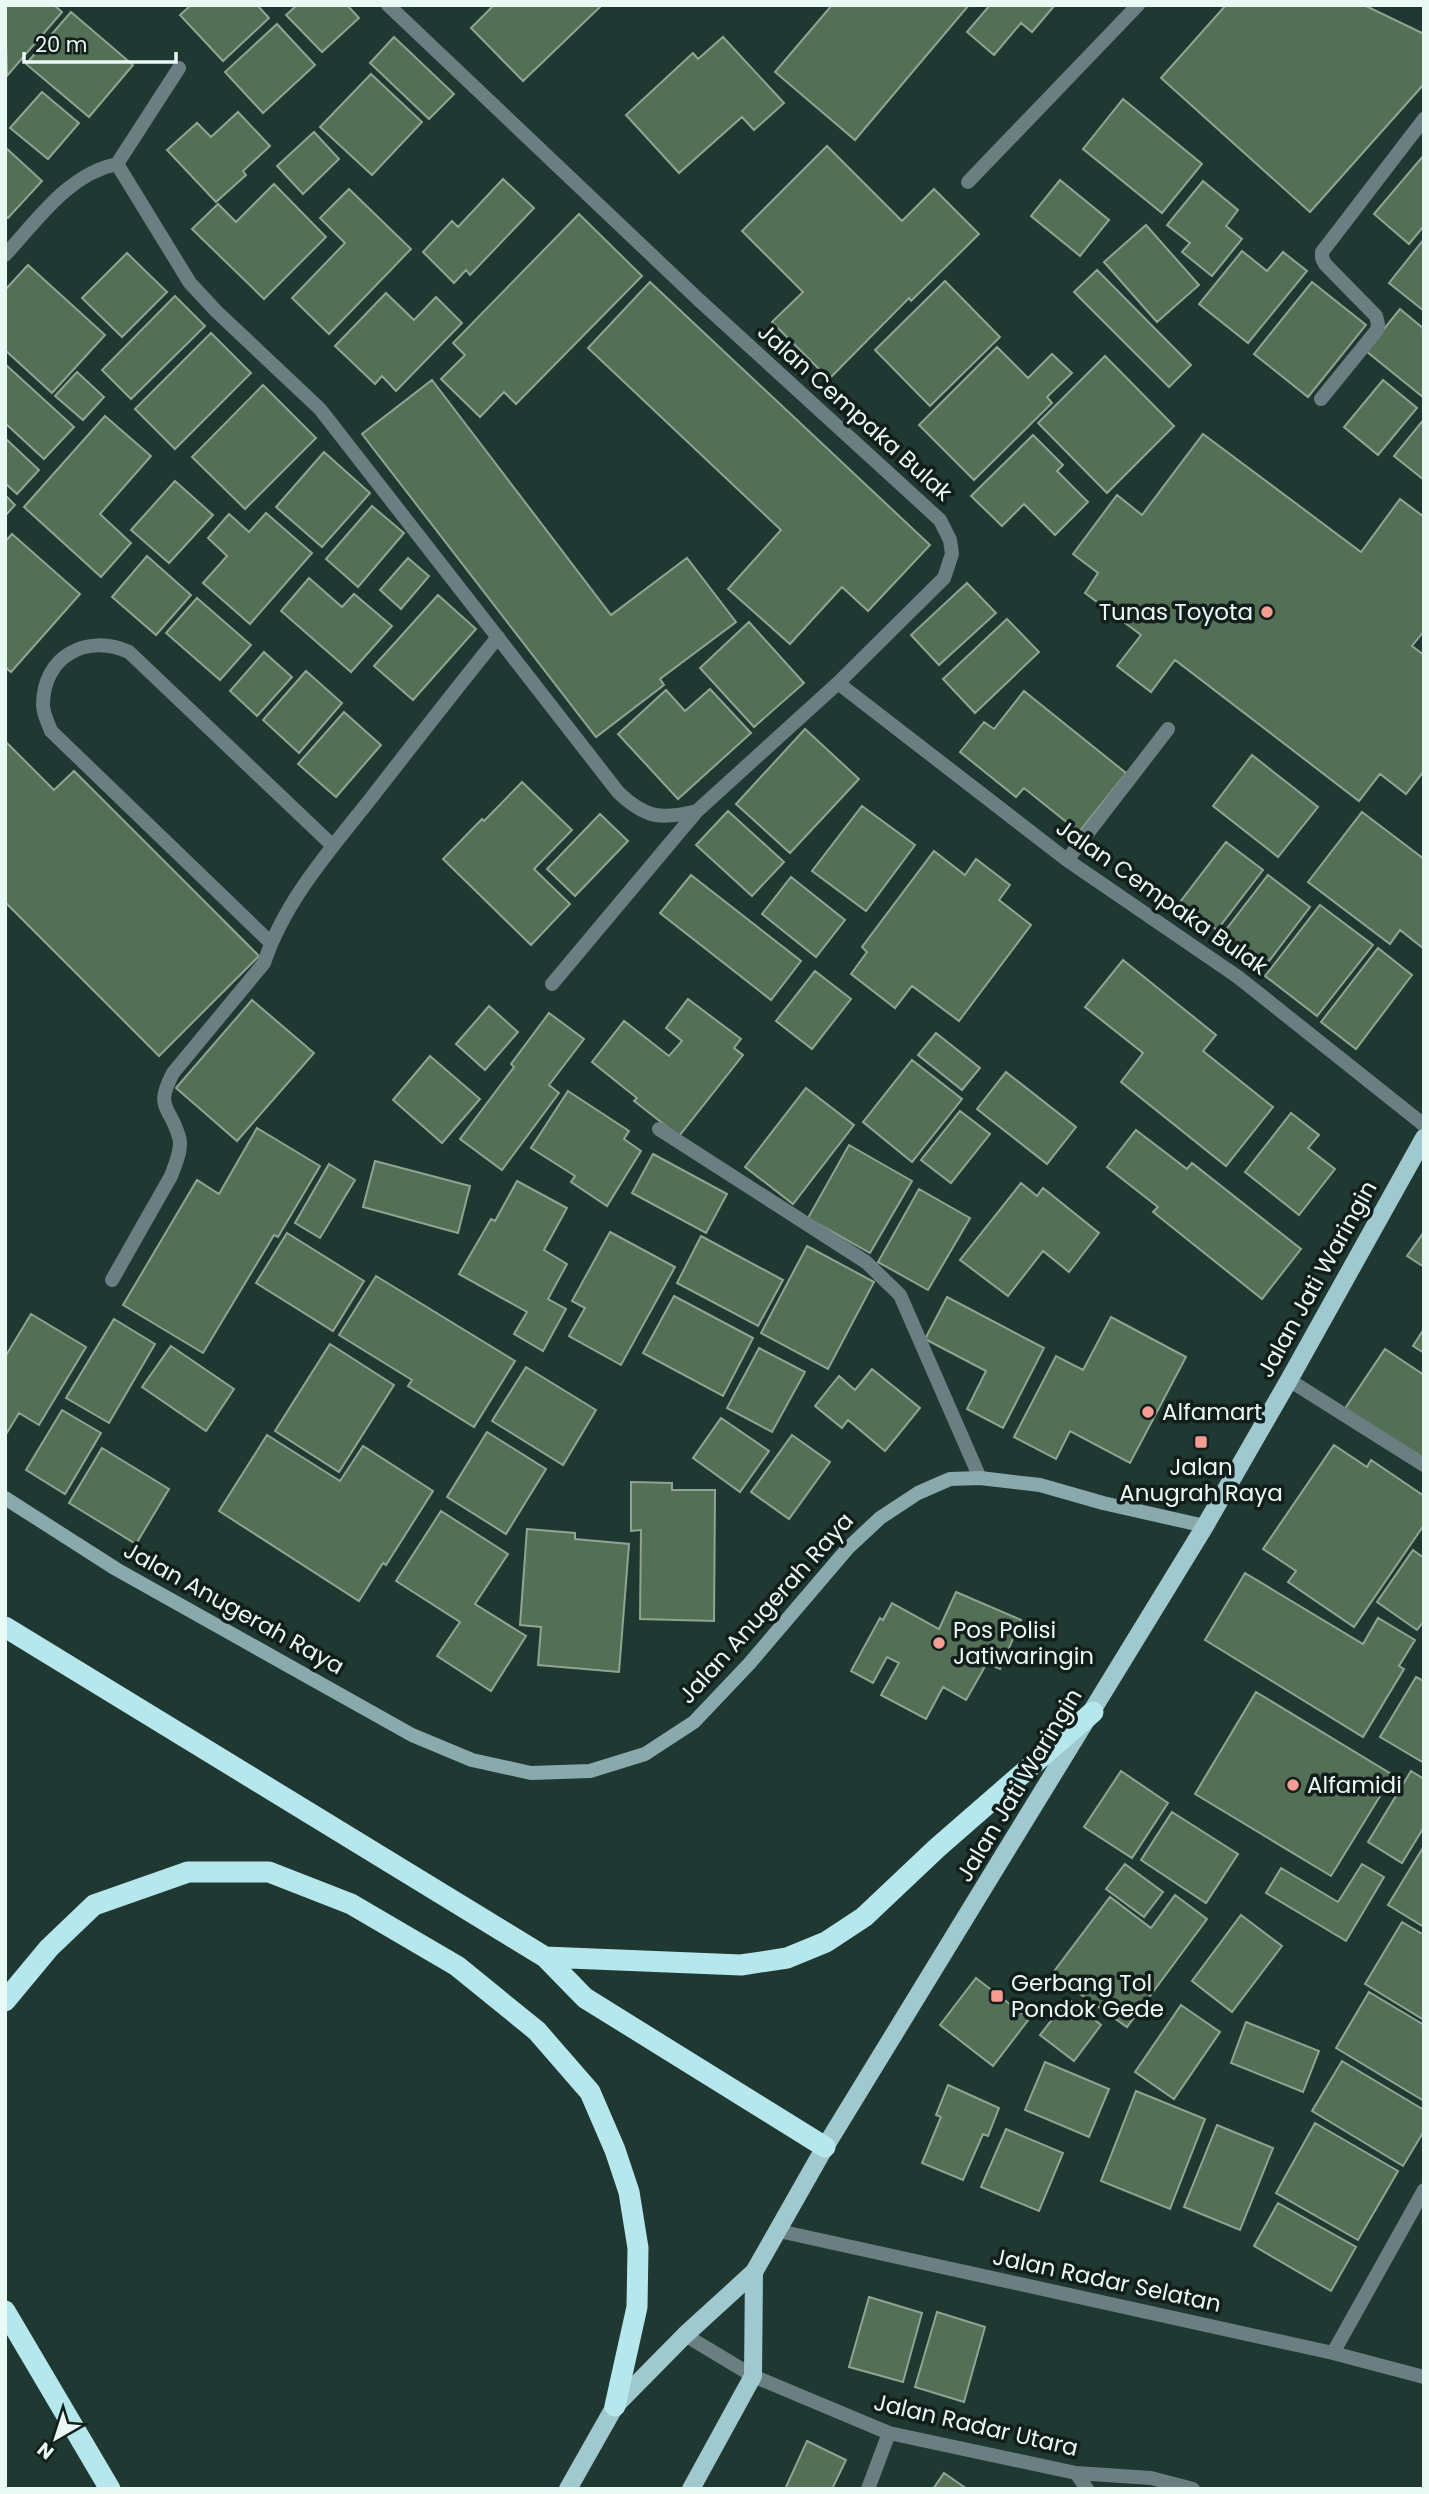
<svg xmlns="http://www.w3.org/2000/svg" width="1429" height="2494" font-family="Poppins,sans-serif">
  <rect width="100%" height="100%" fill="#1f3932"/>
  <path fill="#536f55" stroke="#91a492" stroke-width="2" d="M5,5H54L62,12L7,76Z
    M191,5H257L269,18L223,61L180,15Z
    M297,5H347L359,18L322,52L286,15Z
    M494,5H602L523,81L471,28Z
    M832,5H969L855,140L775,72Z
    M990,5H1055L1032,32L1021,23L994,55L967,32Z
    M1226,5H1364L1424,34V84L1310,212L1161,78Z
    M71,12L133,65L89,117L26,64Z
    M277,24L315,65L263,113L225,72Z
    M394,37L454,94L429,119L370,63Z
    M723,37L784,103L754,130L742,117L679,173L626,115L693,53L698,59Z
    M371,74L422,122L372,175L320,127Z
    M42,92L79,123L48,159L10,128Z
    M1123,99L1202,164L1162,213L1083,149Z
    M238,112L270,146L243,171L246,175L216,202L167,150L197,123L211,137Z
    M314,132L339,159L303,194L277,166Z
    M827,146L902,221L934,189L979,234L911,301L909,298L829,379L772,322L803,292L742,231Z
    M5,147L42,181L8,218L5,216Z
    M1424,155V226L1409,244L1374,214Z
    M503,179L534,208L470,275L466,270L454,283L423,252L452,221L458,227Z
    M1060,180L1109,220L1080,256L1031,216Z
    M1203,181L1238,210L1226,226L1242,239L1212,276L1182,252L1190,243L1167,225Z
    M274,184L326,237L264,299L192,229L218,204L236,222Z
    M349,189L411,249L329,334L292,298L345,243L320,218Z
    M579,214L642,276L516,404L504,392L480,417L441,379L465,355L453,343Z
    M1146,225L1199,285L1157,322L1104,262Z
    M1424,239V311L1389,283Z
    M1242,251L1267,271L1283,252L1307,271L1248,343L1199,304Z
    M127,253L167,292L122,337L82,298Z
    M28,265L105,335L52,393L5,350V290Z
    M1097,270L1191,365L1169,387L1074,292Z
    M945,281L1000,337L930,406L875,350Z
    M650,282L930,545L868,611L842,587L790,644L728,589L781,530L588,348Z
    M1312,282L1366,325L1308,397L1254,354Z
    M386,293L414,320L436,297L462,323L396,391L382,376L375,384L335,346Z
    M175,296L205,326L131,399L102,370Z
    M1400,309L1424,329V398L1366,351Z
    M211,333L251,373L175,449L135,409Z
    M997,347L1028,378L1052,354L1072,373L1047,397L1052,403L974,480L919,425Z
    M1105,356L1174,426L1107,493L1038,423Z
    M5,364L74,427L44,459L5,423Z
    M77,372L104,397L83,420L55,396Z
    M432,380L611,615L687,558L736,622L660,679L664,685L596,737L362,434Z
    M1383,380L1417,408L1378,455L1344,427Z
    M263,385L316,438L245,509L192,457Z
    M105,416L151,456L100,514L131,543L101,577L24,507Z
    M1424,419V480L1394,456Z
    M1203,434L1361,552L1400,499L1424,517V631L1412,646L1424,655V771L1406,794L1380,774L1359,801L1175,660L1151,692L1117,666L1141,635L1085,593L1098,573L1073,554L1117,495L1142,515Z
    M1033,435L1063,465L1057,471L1088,502L1055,535L1024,504L1002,526L971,496Z
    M5,438L39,470L17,494L5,483Z
    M324,452L370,493L322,547L276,507Z
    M175,481L213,515L169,563L131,530Z
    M5,495L15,505L5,516Z
    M372,506L404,533L358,587L326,559Z
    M266,513L312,553L250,624L203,583L227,556L208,538L229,514L249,532Z
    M12,534L80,594L11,672L5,667V542Z
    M147,556L191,595L156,635L112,597Z
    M408,558L429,576L401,609L380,590Z
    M309,578L342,607L354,594L392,626L351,672L281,611Z
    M967,583L996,613L939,665L911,635Z
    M438,595L476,629L413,700L374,666Z
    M197,598L251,645L220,680L166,633Z
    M1007,619L1039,652L975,713L943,679Z
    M749,622L804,683L754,727L700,668Z
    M264,652L292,677L257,716L230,691Z
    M306,671L342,703L299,753L263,720Z
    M710,689L751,733L678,799L618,734L666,690L685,711Z
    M1024,691L1126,773L1079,832L1024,788L1016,797L960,752L984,722L994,729Z
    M344,712L381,745L336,797L298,764Z
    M805,729L859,779L790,853L736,804Z
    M5,741L54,790L74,771L259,956L159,1056L5,902Z
    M1252,755L1318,807L1278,857L1213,806Z
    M522,782L572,830L534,869L570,904L531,945L443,859L482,819L484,821Z
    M862,806L915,845L866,911L812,871Z
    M728,811L784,862L752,896L696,845Z
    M1362,812L1424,859V949L1400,930L1390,944L1308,882Z
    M600,814L628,841L575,896L547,869Z
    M1226,842L1263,870L1217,930L1180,902Z
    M934,851L965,875L976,859L1010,885L999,900L1031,925L959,1021L912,986L895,1008L851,974L867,952L862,947Z
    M691,875L801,961L771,1000L660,913Z
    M1268,875L1310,907L1260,973L1218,940Z
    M791,877L845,920L816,957L762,914Z
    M1320,905L1373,945L1317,1016L1265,976Z
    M1378,948L1412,975L1356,1049L1321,1022Z
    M1123,960L1216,1035L1203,1051L1273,1107L1226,1166L1121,1082L1143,1053L1085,1007Z
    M815,971L851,999L812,1049L776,1021Z
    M688,999L741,1039L734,1048L743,1055L679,1136L634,1101L637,1098L592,1062L624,1021L669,1056L682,1041L666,1028Z
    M252,1000L314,1053L237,1141L176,1088Z
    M489,1006L518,1032L485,1070L456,1044Z
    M549,1013L584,1039L549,1085L559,1093L502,1170L460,1139L514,1067L511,1064Z
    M936,1033L980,1068L962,1090L918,1055Z
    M430,1056L480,1099L442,1143L393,1100Z
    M912,1060L962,1099L912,1162L863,1122Z
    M1006,1072L1076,1127L1047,1164L977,1109Z
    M806,1088L854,1125L793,1204L745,1167Z
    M568,1091L629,1131L624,1139L641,1151L607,1206L571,1182L575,1176L531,1148Z
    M960,1111L990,1134L951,1183L921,1160Z
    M1291,1113L1319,1135L1308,1148L1335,1169L1299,1215L1245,1172Z
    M257,1128L320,1166L278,1237L274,1235L203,1353L123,1305L197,1180L219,1194Z
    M1136,1130L1187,1169L1192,1163L1301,1249L1262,1299L1153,1212L1158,1207L1107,1167Z
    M849,1145L912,1181L870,1253L808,1218Z
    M653,1154L727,1194L706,1233L632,1193Z
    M375,1161L470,1186L458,1233L363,1207Z
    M329,1164L355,1180L320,1238L295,1223Z
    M517,1181L567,1208L544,1250L567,1264L548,1299L566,1309L543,1351L514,1334L527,1312L459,1274L491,1219L495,1221Z
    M1021,1183L1037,1196L1043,1188L1099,1233L1069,1272L1043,1251L1008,1296L960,1260Z
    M919,1189L970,1218L928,1290L878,1262Z
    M610,1232L675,1267L621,1365L569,1336L585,1308L572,1301Z
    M1424,1232V1267L1407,1256Z
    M287,1233L364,1281L333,1331L256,1283Z
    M701,1236L783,1280L758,1326L677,1283Z
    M807,1246L874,1282L828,1369L761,1333Z
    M376,1276L515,1361L474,1427L408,1386L412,1380L339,1335Z
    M674,1296L753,1338L723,1396L643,1353Z
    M947,1297L1044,1348L1003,1428L967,1409L986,1371L925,1339Z
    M31,1314L86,1347L39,1425L19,1413L5,1436V1357Z
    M1111,1317L1186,1357L1130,1463L1070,1431L1056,1459L1014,1437L1056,1356L1083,1370Z
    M114,1319L155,1344L109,1423L66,1398Z
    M1424,1329V1353L1413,1346Z
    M330,1344L394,1385L339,1472L275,1431Z
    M171,1346L234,1389L206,1431L142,1387Z
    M759,1348L805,1372L772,1432L727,1408Z
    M1385,1349L1424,1375V1464L1344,1410Z
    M526,1367L596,1410L563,1465L492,1421Z
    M872,1369L920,1408L885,1451L848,1420L842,1428L815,1406L839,1376L855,1390Z
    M62,1410L101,1433L65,1494L26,1470Z
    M721,1418L769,1451L740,1492L693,1458Z
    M487,1432L546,1469L506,1534L447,1497Z
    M267,1435L340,1481L363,1446L433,1491L386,1565L383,1563L359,1601L219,1511Z
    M792,1435L830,1462L789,1519L751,1492Z
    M1334,1445L1367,1467L1371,1460L1424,1496V1525L1354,1627L1288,1582L1296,1571L1263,1549Z
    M102,1448L169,1489L136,1544L69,1503Z
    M631,1482L672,1483V1490H715L714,1621L640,1619L641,1530L631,1531Z
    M441,1511L508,1554L475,1604L526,1636L491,1691L437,1656L460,1622L396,1581Z
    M527,1529L575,1533V1539L629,1544L619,1672L538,1665L541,1627L520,1625Z
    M1413,1550L1424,1558V1621L1417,1630L1377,1602Z
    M1245,1573L1363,1644L1378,1618L1415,1640L1399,1666L1404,1669L1363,1737L1205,1640Z
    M956,1592L1021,1620L1000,1669L987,1663L966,1700L943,1687L926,1719L881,1695L899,1663L887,1657L873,1683L851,1671L880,1618L883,1620L892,1603L939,1629Z
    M1416,1677L1424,1681V1763L1380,1737Z
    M1256,1692L1393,1775L1331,1876L1195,1794Z
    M1121,1771L1168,1803L1132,1858L1084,1827Z
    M1411,1771L1424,1779V1827L1402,1863L1368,1842Z
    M1172,1812L1238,1854L1206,1903L1141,1860Z
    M1424,1846V1927L1388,1905Z
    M1125,1864L1163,1892L1144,1917L1106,1889Z
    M1362,1864L1384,1877L1346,1941L1266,1893L1281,1868L1338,1902Z
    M1175,1895L1207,1919L1127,2027L1052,1974L1110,1897L1151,1928Z
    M1241,1915L1282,1946L1232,2012L1192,1981Z
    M1402,1922L1424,1935V2020L1365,1984Z
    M976,1978L1029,2019L993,2066L940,2025Z
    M1369,1992L1424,2025V2101L1336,2048Z
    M1068,1999L1101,2025L1074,2061L1040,2035Z
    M1181,2005L1220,2032L1174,2099L1135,2072Z
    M1246,2022L1319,2051L1303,2092L1231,2063Z
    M1342,2061L1424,2110V2131L1403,2166L1312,2111Z
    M1045,2062L1109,2089L1089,2137L1025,2110Z
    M948,2085L999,2108L988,2136L983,2134L963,2180L922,2163L941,2117L936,2115Z
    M1136,2091L1205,2119L1170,2209L1101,2181Z
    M1315,2123L1398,2171L1358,2240L1276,2193Z
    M1217,2125L1273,2148L1240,2230L1184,2207Z
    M1006,2129L1063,2153L1039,2211L981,2187Z
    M1278,2203L1356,2247L1331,2291L1254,2246Z
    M869,2297L922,2313L903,2382L849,2367Z
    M937,2312L985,2327L964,2402L915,2387Z
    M807,2441L846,2460L832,2489H785Z
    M944,2473L967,2489H933Z"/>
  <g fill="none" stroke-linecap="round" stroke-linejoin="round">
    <path stroke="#6b7e81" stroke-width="14" d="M968,182L1138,5
      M1321,399L1377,330L1378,324L1376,316L1325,264L1322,258V252L1424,119"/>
    <path stroke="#6b7e81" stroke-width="14" d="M117,164L179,68
      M5,255C37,221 68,174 117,164L190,283L216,311L320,409L618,792C645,818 661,820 697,811L838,683L944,578L952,554L950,540L940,520L699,300L388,5
      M838,683L1067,860L1238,977L1424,1125
      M1067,860L1168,729
      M271,943L51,731C48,723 43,713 43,705C43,656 87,633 129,652L333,846
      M552,984L697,811
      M659,1129L866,1262L900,1295L980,1478
      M112,1280L171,1176C175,1165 183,1148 179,1137C170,1105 154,1109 173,1073L264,963C285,900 331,849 372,797C414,743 455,690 498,637
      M1289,1380L1424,1465
      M779,2231L1333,2353L1424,2377
      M685,2335L753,2376L889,2433L1076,2473L1151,2478L1193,2489
      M1333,2353L1424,2190
      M1076,2473L1087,2489
      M868,2489L889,2433"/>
    <path stroke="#89a9ad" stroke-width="14" d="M5,1498L116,1569L412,1735L472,1760L531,1773L590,1771L645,1754L694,1722L749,1664L848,1548L880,1518L918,1493L950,1479L980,1478L1040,1485L1103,1503L1205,1526"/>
    <path stroke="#a0c9cf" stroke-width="18" d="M568,2489L615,2406L685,2335L754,2272L825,2147L1205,1526L1289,1380L1424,1138
      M691,2489L753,2376L754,2272"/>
    <path stroke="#b5e7ed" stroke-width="21" d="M5,1627L545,1957L585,1998L825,2147
      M545,1957L741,1965L787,1958L826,1942L864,1917L937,1848L1093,1712
      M5,2001L49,1948L94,1905L188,1872H269L351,1904L457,1966L537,2031L590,2092L615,2150L629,2192L638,2248L637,2307L615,2406
      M5,2311L110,2489"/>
  </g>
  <g fill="#f59c93" stroke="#121e1b" stroke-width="2.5">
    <circle cx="1267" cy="612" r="7"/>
    <circle cx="1148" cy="1412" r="7"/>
    <rect x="1194" y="1435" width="14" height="14" rx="3.5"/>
    <circle cx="939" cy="1643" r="7"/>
    <circle cx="1293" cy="1785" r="7"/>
    <rect x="990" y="1989" width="14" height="14" rx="3.5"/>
  </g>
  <g text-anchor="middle" stroke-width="7" stroke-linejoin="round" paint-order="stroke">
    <g font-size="23" fill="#eaf9f4" stroke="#121e1b">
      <text transform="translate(855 412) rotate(42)" y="8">Jalan Cempaka Bulak</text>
      <text transform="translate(1162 897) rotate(35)" y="8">Jalan Cempaka Bulak</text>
      <text transform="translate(1317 1279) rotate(-61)" y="8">Jalan Jati Waringin</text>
      <text transform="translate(234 1608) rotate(29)" y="8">Jalan Anugerah Raya</text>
      <text transform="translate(766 1608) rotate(-48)" y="8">Jalan Anugerah Raya</text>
      <text transform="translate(1019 1785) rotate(-59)" y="8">Jalan Jati Waringin</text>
      <text transform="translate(1107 2280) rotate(12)" y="8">Jalan Radar Selatan</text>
      <text transform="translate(976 2425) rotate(13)" y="8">Jalan Radar Utara</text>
    </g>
    <g font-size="23" fill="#eaf9f4" stroke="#121e1b" text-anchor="start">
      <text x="1253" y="620" text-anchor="end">Tunas Toyota</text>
      <text x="1162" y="1420">Alfamart</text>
      <text x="1201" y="1475" text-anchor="middle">Jalan<tspan x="1201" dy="26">Anugrah Raya</tspan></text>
      <text x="953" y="1638">Pos Polisi<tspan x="953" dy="26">Jatiwaringin</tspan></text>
      <text x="1307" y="1793">Alfamidi</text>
      <text x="1011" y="1991">Gerbang Tol<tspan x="1011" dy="26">Pondok Gede</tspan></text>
    </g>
  </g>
  <rect width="1429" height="2494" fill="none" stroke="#eaf9f4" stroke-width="14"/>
  <g transform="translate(56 2438) rotate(219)" stroke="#121e1b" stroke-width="5" paint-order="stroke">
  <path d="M0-5L12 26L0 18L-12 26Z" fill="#eaf9f4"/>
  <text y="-10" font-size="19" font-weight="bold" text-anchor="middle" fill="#eaf9f4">N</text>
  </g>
  <path d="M24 52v10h152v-10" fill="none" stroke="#eaf9f4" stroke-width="3.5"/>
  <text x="35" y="52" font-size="21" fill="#eaf9f4" stroke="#121e1b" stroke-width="5" paint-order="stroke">20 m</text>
</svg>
